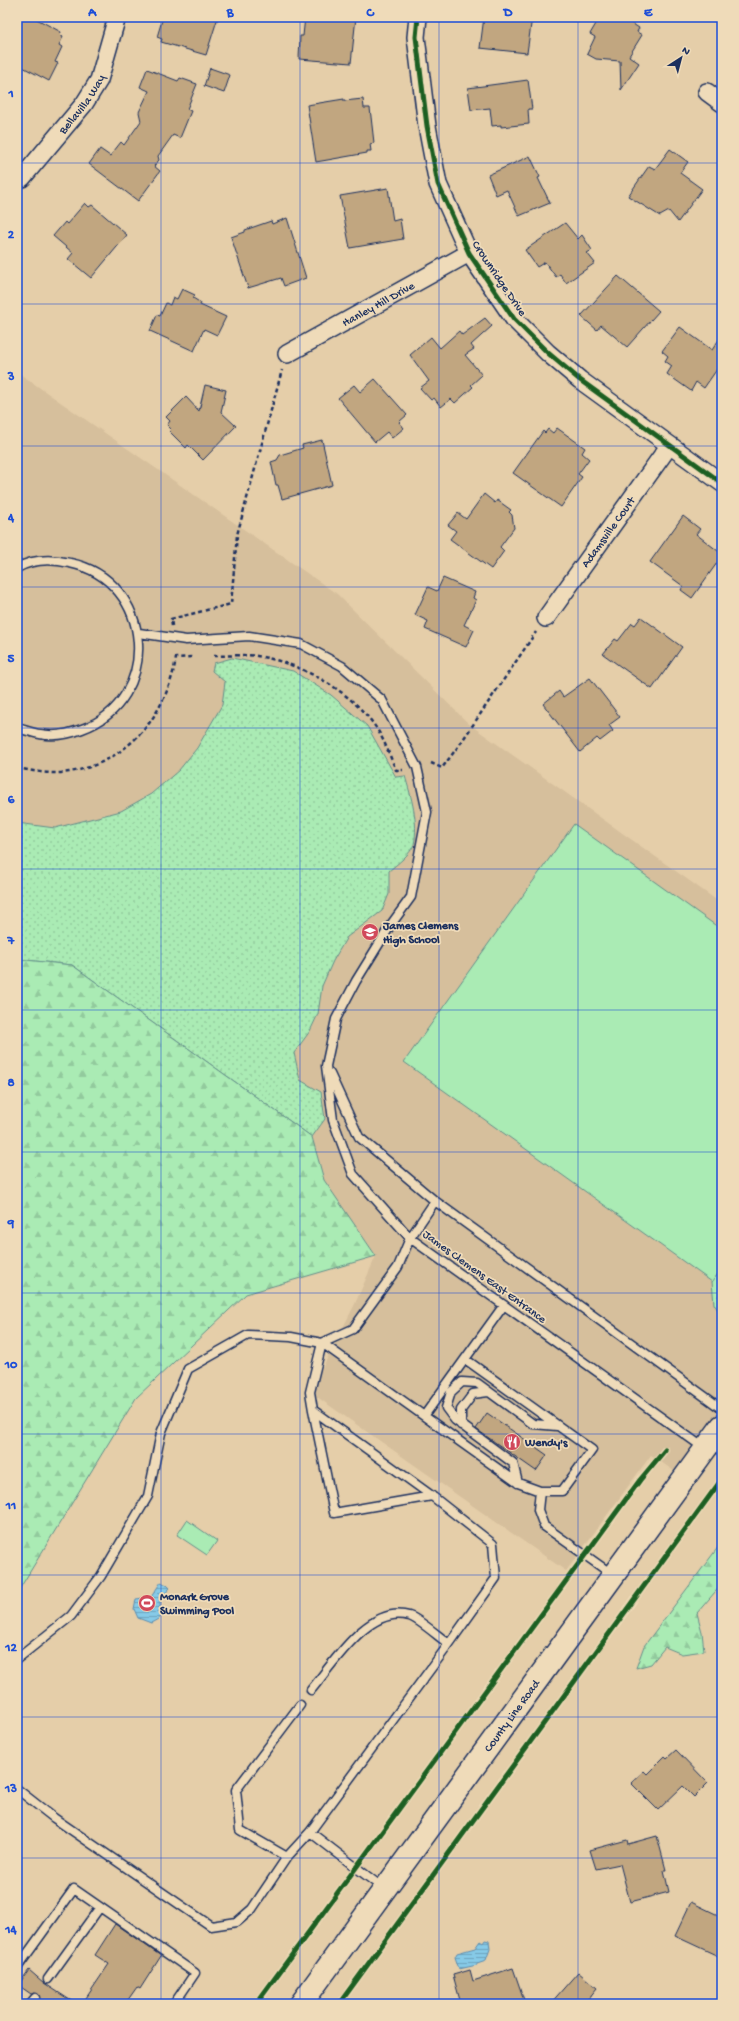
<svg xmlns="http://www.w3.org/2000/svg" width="739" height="2021" font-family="'Gochi Hand',sans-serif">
  <defs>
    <pattern id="grass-dots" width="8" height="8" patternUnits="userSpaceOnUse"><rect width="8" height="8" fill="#aaebb4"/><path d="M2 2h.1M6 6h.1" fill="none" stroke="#92ca9d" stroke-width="1.8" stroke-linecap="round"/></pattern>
    <pattern id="forest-firs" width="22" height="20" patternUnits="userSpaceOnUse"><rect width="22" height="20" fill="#aaebb4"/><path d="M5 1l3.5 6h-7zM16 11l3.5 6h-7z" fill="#92ca9d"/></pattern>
    <pattern id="water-rules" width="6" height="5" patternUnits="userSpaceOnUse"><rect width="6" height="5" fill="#86cae7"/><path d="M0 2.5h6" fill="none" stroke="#6da4be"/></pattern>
  </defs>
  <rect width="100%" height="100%" fill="#e5cea9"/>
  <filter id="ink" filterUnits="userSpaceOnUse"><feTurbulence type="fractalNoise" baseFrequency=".025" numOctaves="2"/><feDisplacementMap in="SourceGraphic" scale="8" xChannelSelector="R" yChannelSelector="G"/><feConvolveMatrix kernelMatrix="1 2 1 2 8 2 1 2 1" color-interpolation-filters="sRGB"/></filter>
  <g filter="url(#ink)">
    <path fill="#d6bf9c" d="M17,372L337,594L469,724L722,904V1426L684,1478L651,1455L566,1571L310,1392L354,1306L376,1256L324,1180L312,1137L72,965L17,959Z"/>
    <path fill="url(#grass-dots)" stroke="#628d89" d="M232,658L293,671L331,695L367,726L396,777L405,776C411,796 419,823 414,844C411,854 397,864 389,871V894L382,911L347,937L333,961L322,986L318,1014L310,1031L294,1053L300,1080L321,1092L325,1119L312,1137L72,965L17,959V823L55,828L121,811L151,794L179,770L197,748L222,705L225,682L212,671L214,663Z"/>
    <path fill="url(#forest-firs)" stroke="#628d89" d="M17,959L72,965L312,1137L324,1180L376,1256L246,1294L136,1398L17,1593Z
      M722,1268V1313L721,1315L714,1304L712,1282Z
      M722,1542V1584L697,1613L702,1632L704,1651L682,1654L665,1647L651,1664L636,1668L644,1646Z"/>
    <path fill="#aaebb4" stroke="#628d89" d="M574,824L722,930V1268L712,1282L404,1062Z
      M187,1520L217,1541L207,1555L177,1535Z"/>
    <path fill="url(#water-rules)" stroke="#5b8cb0" d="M161,1582L167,1585L170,1588L160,1599V1618L151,1623L138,1618L134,1609L136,1599L151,1597Z
      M485,1940L489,1941L490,1949L486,1960L477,1963V1965L459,1969L455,1957L457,1953L475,1948L480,1941L483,1943Z"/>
    <path fill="#c1a680" stroke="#1b2f5e" d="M17,17H33L61,32L60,35L63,37L59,45L62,47L55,62L58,63L49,81L17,64Z
      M163,17H218L206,55L161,42L162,39L157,37Z
      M305,17H356L351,63L299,59L300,36H303Z
      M484,17H532L527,53L480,48Z
      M600,17H622L639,28L637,32L642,35L629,56L639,63L621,90L620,61L596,59L587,54L595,37L590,34Z
      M210,68L230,75L224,93L204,86Z
      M147,69L178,81L180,78L197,84L187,109L191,111L180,138L173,135L158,156L159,160L154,166L160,171L138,201L89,164L100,149L110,156L121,142L124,145L141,121L139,112L149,91L140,87Z
      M528,80L532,109H528L529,124L501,127V125L492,126L490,108L471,110L468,88Z
      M344,99V101L363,99L364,108H370L374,143L370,144L371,151H367V153L316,162L307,105Z
      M670,149L688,162L680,173L702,189L678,222L669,211L660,216L628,196L649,166L655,169Z
      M530,156L540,177L538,178L550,203L519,216L507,190L496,195L488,175Z
      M388,188L393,221L400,219L403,239L350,248L340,196Z
      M85,203L89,207L92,205L127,235L91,278L68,259L73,253L53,236L65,222L67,224Z
      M287,218L306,278L284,286L281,278L248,288L231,237L245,232V230L271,221L272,224Z
      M565,223L578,239L582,235L592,250L587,253L595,263L566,283L560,274L556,277L545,262L537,267L525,250Z
      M618,276L659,311L627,347L601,325L597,330L581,316Z
      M182,289L195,295L193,298L201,303L200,305L226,317L217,335L204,329L194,351L150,331L157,315L160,316L166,303L170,305L173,297L177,299Z
      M485,318L492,326L471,345L474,349L465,355L482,375L471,385L473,387L455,403L451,399L441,407L434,398L431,400L420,388L429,381L410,355L431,337L440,348L459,331L462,335Z
      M680,327L712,350L722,335V362L704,388L696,382L691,391L667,374L672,366L665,361L668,356L662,351Z
      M375,379L407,415L399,422L404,428L392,438L387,432L375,442L338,398L354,385L360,392Z
      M205,385L226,390L221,412L236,426L203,460L188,445L186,448L169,431L171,429L167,425L170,421L166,417L186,397L199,411Z
      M557,428L585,448L582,453L589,459L578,474L582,477L561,507L513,473L543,431L545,433L548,429L553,433Z
      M322,440L332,485L282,499L278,485H276L271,462L277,460L280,455L303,448L302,445Z
      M484,494L495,503L497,500L511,510L509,512L512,515L514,528L500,547L504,551L491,569L450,539L456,531L448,525L458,513L466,519Z
      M683,516L700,529L696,534L722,554V556L692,598L681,590L683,586L650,562Z
      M443,578L475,592L473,598L476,600L464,625L474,630L466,647L425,629L428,621L415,615L428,587L437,591Z
      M641,617L682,647L652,689L603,654L615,639L618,641L632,623L635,625Z
      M590,678L620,717L609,725L613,731L600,741L597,738L580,752L543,704L559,691L563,697Z
      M487,1413L547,1455L536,1471L476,1429Z
      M676,1750L708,1783L694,1797L683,1786L658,1810L631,1783L644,1771L647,1774L665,1756L667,1758Z
      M657,1836L666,1870H664L669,1892L630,1902L620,1864L596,1869L590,1850L627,1840L628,1844Z
      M691,1902L722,1917V1948L718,1956L675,1936Z
      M115,1924L161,1956L140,1989L137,1987L125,2004H82L109,1964L95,1955Z
      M513,1968L524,2000L509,2004H461L453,1975L470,1970L473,1981Z
      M29,1970L44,1983L76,2004H45L40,2000L38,1994H31L18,1985Z
      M578,1972L597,1988L584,2004H550Z"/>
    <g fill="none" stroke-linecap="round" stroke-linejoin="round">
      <g stroke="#1b2f5e" stroke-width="11">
        <path id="lane" d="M17,568C33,559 53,559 70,563C154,580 163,700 82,729C69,734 54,737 40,734C33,733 25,730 17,728
          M139,633L186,640L249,636L301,644L342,666L382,700L417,767L427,812L411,897L390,926L356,981L336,1019L326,1066L333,1120L353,1174L410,1238L704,1448
          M330,1074L359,1137L435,1201L722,1409
          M465,1359L592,1450L562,1491H540L518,1483L424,1416Z
          M465,1359L504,1305
          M424,1416L322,1343L353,1329L398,1267L410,1238L435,1201
          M461,1425V1410L473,1394L488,1392
          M518,1483L513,1463L455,1420L446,1408L451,1392L462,1382L477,1383L533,1424L557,1426
          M540,1491L538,1510L544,1526L613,1575
          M17,1659L71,1616L101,1576L148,1496L161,1433L188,1369L248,1335L291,1337L322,1343L310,1392L313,1410
          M311,1690C333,1664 369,1604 409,1616C418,1618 440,1638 449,1644
          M300,1705L236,1790L240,1830L287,1857L310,1832
          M17,1789L54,1818L211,1926L237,1922L252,1909L287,1857
          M384,1889L310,1832L449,1644L496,1578L493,1544L432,1496L313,1410L334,1513L432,1496
          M17,1968L74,1889L195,1973L174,2004
          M48,1979L100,1907
          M30,2004L35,1998"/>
      </g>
      <g stroke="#1b2f5e" stroke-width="20">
        <g id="street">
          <path d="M418,17L416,37L427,126L438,184L469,253L514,319L548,353L580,380L722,483"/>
          <path d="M707,92L722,103"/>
          <path id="s1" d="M22,178L84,104L99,80L117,17"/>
          <path id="s2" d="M287,354L469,253"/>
          <path id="s3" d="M546,618L669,446"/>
        </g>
      </g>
      <g stroke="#1b2f5e" stroke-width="25">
        <g id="secondary">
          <path id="s4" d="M301,2004L722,1426"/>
        </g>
      </g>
      <path stroke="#1b2f5e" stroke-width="2.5" stroke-dasharray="4 3" stroke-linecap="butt" d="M172,626L171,619L231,604L237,535L282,370
        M214,656C228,656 243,654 257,656C303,663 359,695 381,736C387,747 391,759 396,770H403
        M431,763L442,768L460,744L536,632
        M17,768C33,771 52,775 69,772C127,763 167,715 176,658L193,657"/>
      <use href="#lane" stroke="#efdbb9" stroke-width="8"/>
      <use href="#street" stroke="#efdbb9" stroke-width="17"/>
      <use href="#secondary" stroke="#efdbb9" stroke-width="22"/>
      <g stroke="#efdbb9" stroke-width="8">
        <path id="cycleway" d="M418,17L416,37L427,126L438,184L469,253L514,319L548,353L580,380L722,483
          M256,2004L640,1480L665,1450
          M339,2004L722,1479"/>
      </g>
      <use href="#cycleway" stroke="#1b5e20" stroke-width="5"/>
    </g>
  </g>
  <path fill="none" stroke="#1d4ed8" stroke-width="1" stroke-opacity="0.55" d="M161,17V2004M300,17V2004M439,17V2004M578,17V2004M17,163H722M17,304H722M17,446H722M17,587H722M17,728H722M17,869H722M17,1010H722M17,1152H722M17,1293H722M17,1434H722M17,1575H722M17,1717H722M17,1858H722"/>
  <defs>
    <g id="school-disc" transform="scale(0.9)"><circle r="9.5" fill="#d1495b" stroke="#efdbb9"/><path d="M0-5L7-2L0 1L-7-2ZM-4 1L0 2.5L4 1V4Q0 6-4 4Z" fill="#fff"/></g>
    <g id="restaurant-disc" transform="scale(0.9)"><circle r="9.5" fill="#d1495b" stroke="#efdbb9"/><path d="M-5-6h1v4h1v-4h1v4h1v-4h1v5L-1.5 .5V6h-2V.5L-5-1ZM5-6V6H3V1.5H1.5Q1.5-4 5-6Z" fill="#fff"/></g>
    <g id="stadium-disc" transform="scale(0.9)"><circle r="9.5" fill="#d1495b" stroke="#efdbb9"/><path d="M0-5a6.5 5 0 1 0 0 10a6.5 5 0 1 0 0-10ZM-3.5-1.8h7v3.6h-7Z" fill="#fff"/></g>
  </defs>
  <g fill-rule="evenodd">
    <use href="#school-disc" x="370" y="932"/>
    <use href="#restaurant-disc" x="512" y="1442"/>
    <use href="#stadium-disc" x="147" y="1603"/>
  </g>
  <g text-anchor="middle" stroke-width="3.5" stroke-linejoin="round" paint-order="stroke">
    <g font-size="12" fill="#1b2f5e" stroke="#efdbb9">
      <text dy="4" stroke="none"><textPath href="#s1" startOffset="95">Bellavilla Way</textPath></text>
      <text transform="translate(500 278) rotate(56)" y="4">Crownridge Drive</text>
      <text dy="4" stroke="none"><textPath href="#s2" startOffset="104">Hanley Hill Drive</textPath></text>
      <text dy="4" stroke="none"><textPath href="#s3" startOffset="106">Adamsville Court</textPath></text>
      <text transform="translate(485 1276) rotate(36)" y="4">James Clemens East Entrance</text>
      <text dy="4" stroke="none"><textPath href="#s4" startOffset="357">County Line Road</textPath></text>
    </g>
    <g font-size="12" font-weight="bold" fill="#1b2f5e" stroke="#efdbb9" text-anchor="start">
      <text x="383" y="929">James Clemens<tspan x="383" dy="14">High School</tspan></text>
      <text x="525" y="1446">Wendy's</text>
      <text x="160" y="1600">Monark Grove<tspan x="160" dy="14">Swimming Pool</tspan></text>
    </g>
  </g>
  <rect width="739" height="2021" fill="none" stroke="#efdbb9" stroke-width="44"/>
  <g transform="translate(681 58) rotate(36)" stroke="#efdbb9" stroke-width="3" paint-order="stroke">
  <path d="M0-3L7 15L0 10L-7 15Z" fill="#1b2f5e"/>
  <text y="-6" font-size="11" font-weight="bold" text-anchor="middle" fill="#1b2f5e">N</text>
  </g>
  <rect x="22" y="22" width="695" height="1977" fill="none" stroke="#1d4ed8" stroke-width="1.5"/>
  <g font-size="13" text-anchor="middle" font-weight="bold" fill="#1d4ed8">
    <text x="92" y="16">A</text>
    <text x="230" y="16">B</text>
    <text x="370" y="16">C</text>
    <text x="508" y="16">D</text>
    <text x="648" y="16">E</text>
    <text x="11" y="97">1</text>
    <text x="11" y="238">2</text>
    <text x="11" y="380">3</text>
    <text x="11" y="521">4</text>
    <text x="11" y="662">5</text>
    <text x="11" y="803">6</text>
    <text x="11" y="944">7</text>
    <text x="11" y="1086">8</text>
    <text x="11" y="1227">9</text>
    <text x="11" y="1368">10</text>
    <text x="11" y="1509">11</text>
    <text x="11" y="1651">12</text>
    <text x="11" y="1792">13</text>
    <text x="11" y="1933">14</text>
  </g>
</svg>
